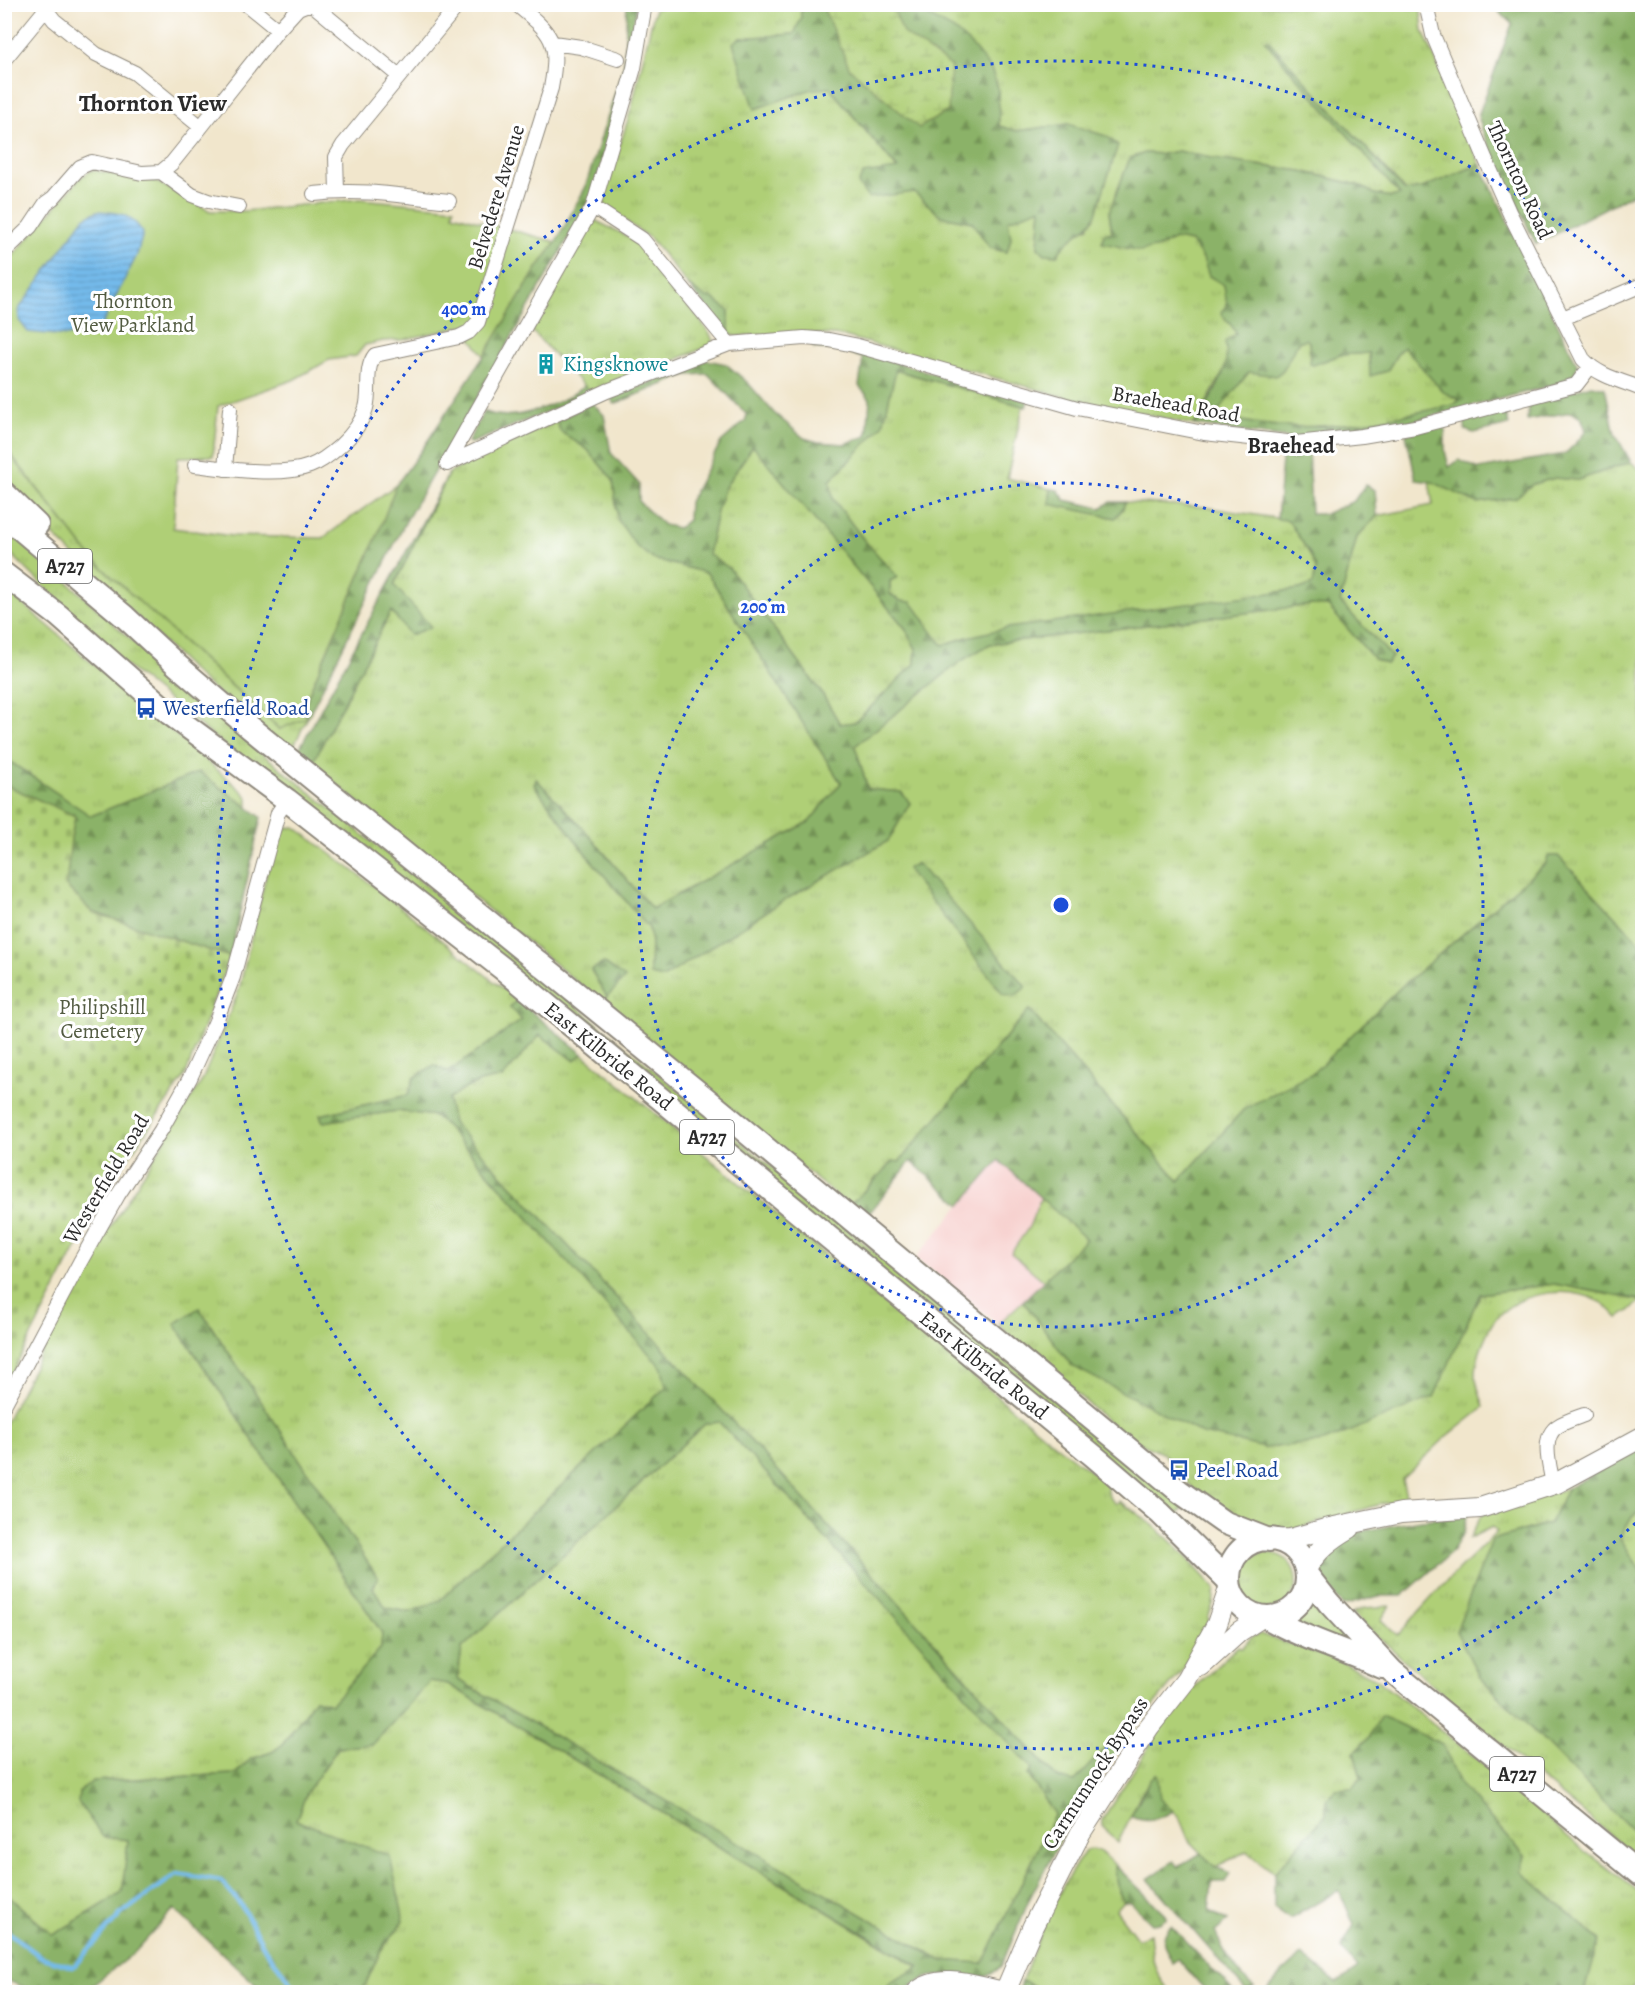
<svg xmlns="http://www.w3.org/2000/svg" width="1647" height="1997" font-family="Alegreya,serif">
  <defs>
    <pattern id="grass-tufts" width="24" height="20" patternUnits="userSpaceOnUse" patternTransform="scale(1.5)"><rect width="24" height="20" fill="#afcf76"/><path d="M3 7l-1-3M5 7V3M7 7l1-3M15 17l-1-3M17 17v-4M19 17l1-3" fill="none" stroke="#97b266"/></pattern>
    <pattern id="forest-firs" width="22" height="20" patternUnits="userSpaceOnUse" patternTransform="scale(1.5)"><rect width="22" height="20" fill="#8bb267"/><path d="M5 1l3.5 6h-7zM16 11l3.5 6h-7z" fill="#729155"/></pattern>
    <pattern id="wetland-marsh" width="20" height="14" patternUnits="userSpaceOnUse" patternTransform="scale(1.5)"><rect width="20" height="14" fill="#afcf76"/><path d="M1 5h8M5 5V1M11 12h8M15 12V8" fill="none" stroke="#97b266"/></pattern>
    <pattern id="cemetery-stones" width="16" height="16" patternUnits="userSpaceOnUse" patternTransform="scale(1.5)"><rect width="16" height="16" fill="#afcf76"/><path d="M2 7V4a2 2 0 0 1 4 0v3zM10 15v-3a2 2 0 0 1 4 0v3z" fill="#97b266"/></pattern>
    <pattern id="water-rules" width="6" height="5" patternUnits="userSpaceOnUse" patternTransform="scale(1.5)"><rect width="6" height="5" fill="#75bbec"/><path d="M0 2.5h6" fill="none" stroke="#6098bf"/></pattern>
  </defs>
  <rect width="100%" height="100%" fill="#fff"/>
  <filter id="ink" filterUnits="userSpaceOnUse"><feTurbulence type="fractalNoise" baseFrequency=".0167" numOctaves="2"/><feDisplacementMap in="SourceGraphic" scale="12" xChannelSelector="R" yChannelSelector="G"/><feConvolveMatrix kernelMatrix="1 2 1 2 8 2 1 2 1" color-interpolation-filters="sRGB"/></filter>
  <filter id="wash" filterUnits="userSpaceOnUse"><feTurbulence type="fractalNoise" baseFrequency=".008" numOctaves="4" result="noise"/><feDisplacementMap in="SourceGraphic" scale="24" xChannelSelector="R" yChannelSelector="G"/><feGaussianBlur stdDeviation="1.35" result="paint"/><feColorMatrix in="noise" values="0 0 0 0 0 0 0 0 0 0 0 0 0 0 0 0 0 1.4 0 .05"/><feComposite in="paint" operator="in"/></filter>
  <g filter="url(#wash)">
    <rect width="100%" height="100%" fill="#f1e6cc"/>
    <path fill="#f7d0ce" d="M999,1159L1041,1197L1029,1227L1012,1253L1044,1281L998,1324L916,1258Z"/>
    <path fill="url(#grass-tufts)" stroke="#6d7d50" stroke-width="1.5" fill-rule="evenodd" d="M656,4L801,5V18L795,34L741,38L812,89L830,88L898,170L914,192L941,216L972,222L990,248L1006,252L1011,238L1007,220L1041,208L1038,247L1057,255C1064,241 1075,233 1089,227L1068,124L1017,131L999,126L998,88L911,5H1420L1423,31L1480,164L1422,188L1406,191L1267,40L1266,42L1401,195L1391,197L1375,194L1358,185L1301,171L1220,160L1178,151L1163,154L1145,153L1130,158L1109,212L1112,232L1159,247L1175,239L1191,242L1203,258L1209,276L1224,284L1227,305L1225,320L1234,326L1236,334L1228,353L1226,367L1194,425L1062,396L844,336L806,333L735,336L729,333V311L711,297L706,298L687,284L651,239L605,206L603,198L631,110Z
      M594,220L635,240L663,270L710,334L714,344L593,393L584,386L529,328Z
      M1307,339L1309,342L1313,365L1340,355L1369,353L1371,375L1387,371L1399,351L1404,347L1424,368L1460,399L1454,405C1390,418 1325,433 1260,424C1244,422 1229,418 1214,415L1249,372L1283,370L1298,342Z
      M895,370L1023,406L1007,478L1051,489L1050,504L1115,518L1123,509L1125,502L1204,507L1288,520L1310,554L1316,568L1314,584L1300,589L967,637L943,645L931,633L923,617L890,594V580L897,577L864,540L833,499L830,481L883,425Z
      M556,421L561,432L587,449L613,480L618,520L653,559L707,572L841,783L809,822L652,909L582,827L536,779L535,785L586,854L649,928L651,938L650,974L888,841L910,803L901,792L868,789L855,746L961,661L990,644L1311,605L1328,606L1374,659L1386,664L1392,657L1340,602L1357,537L1377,516L1433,505L1429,481L1515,498L1533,484L1555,478L1578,480L1631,462L1642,471V945L1558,856H1548L1546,863L1401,987L1313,1073L1244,1109L1179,1181L1029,1010L898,1163L893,1161L849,1206L312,764L391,611L394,585L449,473ZM604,963L621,981L607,996L591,970Z
      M753,445L905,628L916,649L915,664L855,722L840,724L823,695L729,568L708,554L718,507L725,487Z
      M4,447L88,553L108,573L279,729L308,717L291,751L202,680L5,488Z
      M4,524L208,710L582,1011L1184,1507L1177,1515L119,660L5,548Z
      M4,588L243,792L248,798V807L199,772L91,816L5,758Z
      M295,827L383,893L517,1000L510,1007L522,1020L448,1072L414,1078L408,1095L320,1115L323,1122L397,1111L435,1116L447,1127L663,1368L666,1387L439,1601L410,1612L386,1608L373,1588L378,1578L199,1308L175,1324L382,1633L381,1648L331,1704L315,1699L283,1744L272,1752L251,1759L235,1774L93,1781L128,1840L123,1893L53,1935L5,1893L4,1425L62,1312L106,1234L202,1081L239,990L274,842L287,828Z
      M540,1035L574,1060L583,1054L1062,1450L1107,1484L1109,1497L1116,1504L1119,1501C1161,1527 1183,1553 1215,1589L1213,1604L1208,1619L1212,1623L1181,1672L1129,1734L1122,1730L1074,1783L1057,1778L762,1453L453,1123L448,1100C463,1088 482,1079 502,1078Z
      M1041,1197L1087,1239L1044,1281L1011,1253L1029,1227Z
      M1554,1284L1642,1301L1618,1318C1613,1313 1607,1306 1601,1302C1571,1286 1527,1290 1501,1313C1488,1324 1475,1359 1476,1376C1476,1386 1481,1397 1484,1407L1445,1438L1402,1479L1408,1504L1384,1503L1299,1528L1279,1532L1246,1520L1196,1492L1164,1454L1126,1437L998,1324L1023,1301L1072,1366L1434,1397L1480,1294Z
      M719,1422L794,1503L1033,1769L1028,1775L1055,1813L983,1964L940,1960L457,1679L462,1648L705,1424Z
      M1568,1488L1550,1523L1492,1540L1479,1676L1631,1829L1642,1838V1860C1543,1781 1446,1699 1352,1613L1365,1608L1390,1606L1381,1620L1398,1635L1443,1585L1497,1532L1492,1527L1470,1538L1481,1515Z
      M1642,1509V1573L1620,1538L1632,1517Z
      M1240 1581a28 28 0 1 1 56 0a28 28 0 1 1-56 0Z
      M1310,1601L1369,1653L1290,1622L1306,1610Z
      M1260,1634L1341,1661L1377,1680L1506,1782L1583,1850L1642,1894V1984L1639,1981L1629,1992H1585L1599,1939L1520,1871L1525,1856L1461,1786L1442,1744L1381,1716L1369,1737L1354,1753L1361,1777L1352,1789H1336L1326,1800V1815L1274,1873L1247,1851L1215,1867L1189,1841L1179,1817L1160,1799L1150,1780L1140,1796L1118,1843L1102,1826V1820L1169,1715L1190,1692L1238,1646L1242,1648L1252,1637Z
      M430,1681L448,1684L920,1968L890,1983L885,1992H362L381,1950L404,1921L296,1820L307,1792L338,1748L373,1744Z
      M1093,1849L1099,1851L1115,1865C1116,1878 1116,1890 1124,1901L1116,1910L1138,1939L1150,1933C1152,1959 1153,1973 1171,1992H1040L1041,1989L1022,1981C1039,1936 1057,1889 1086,1850Z"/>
    <path fill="url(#forest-firs)" stroke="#5b6e49" stroke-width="1.5" fill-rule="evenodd" d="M627,5H636L627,73L592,197L406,521L308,717L301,712L379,531L396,485L423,448L484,356L537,268L556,242L585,188L624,65Z
      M801,5H822L850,69L951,66L902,33L892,5H911L914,8L954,30L972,46L991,69L998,88L999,126L1017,131L1068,124L1106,136L1118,145L1095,217C1085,233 1068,236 1057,255L1045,254L1038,247L1041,208L1008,220L1011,238L1007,252L990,248L972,222L941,216L914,192L868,198L858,184L863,174L898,169L830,88L812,89L755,109L733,43L740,38L794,34L801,18Z
      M1507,5H1642V189L1536,244L1484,135L1478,116L1512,24L1499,12Z
      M1268,40L1405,191L1422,188L1480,164L1577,364L1575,374L1557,384L1386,428L1295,439L1194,425C1208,401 1233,371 1225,342L1236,334C1233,324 1225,321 1221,312L1227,305L1224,285L1209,276L1203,258L1191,242L1175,239L1159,247L1141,251L1102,243L1104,234L1112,232L1109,212L1130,158L1145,153L1163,154L1178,151L1220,160L1301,171L1358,185L1375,194L1391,197L1400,195L1265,41ZM1306,339L1309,342L1310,364L1313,365L1340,355L1369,353L1370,376L1387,371L1399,351L1404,347L1443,392L1460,400L1453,405C1390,418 1325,433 1260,424C1245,422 1230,418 1215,415L1249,372L1276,376L1283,370L1298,342Z
      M687,284L706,298L711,297L729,311V333Z
      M814,343L840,346L1028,401L1026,407L896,370L883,425L830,481L833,499L864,540L898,577L890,581V594L901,601L911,602C923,616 930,632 943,645L967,637L1007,628L1300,589L1313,584L1316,568L1310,554L1288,520L1277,519L1283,448H1308L1311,514H1325L1354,501L1365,485L1375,490L1377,516L1357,537L1340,602L1392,657L1386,664L1374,659L1328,606L1311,605L990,644L961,661L855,746L868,789L901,792L910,803L888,841L780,903L663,978L650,975L651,939L649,928L586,854L534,785L536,779L582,827L652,909L809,822L841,783L707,573L653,559L636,546L618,520L613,480L587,449L561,432L556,421L592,403L604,415L611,453L639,484V502L664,525L678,528L688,520L689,502L721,442L745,421L747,415L708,374L686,375L614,404L611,398L707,360L726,364L748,383L774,413L804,438L818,442L844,444L867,436L870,399L859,386L863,358L840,350L814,348ZM753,446L905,628L916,649L915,664L855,722L840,724L823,695L729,568L708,554L718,507L725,487Z
      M1591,385L1605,388L1615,434L1631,462L1578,480L1555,478L1533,484L1515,498L1477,503L1433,482L1416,480L1406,434L1443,425L1445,429V451L1449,467L1459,460L1479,469L1565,454L1581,438L1586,430L1581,417L1571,412L1527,420L1529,404Z
      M584,386L593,393L471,443L468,442L484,411C510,425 562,404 584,386Z
      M1505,411L1509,425L1474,433L1465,430V419Z
      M449,473L394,585L431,627L410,635L391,611L312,764L297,753Z
      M1051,489L1058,490L1065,500L1101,508L1110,502H1125L1123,508L1115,518L1049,504Z
      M4,758L91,816L199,772L261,817L230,957L92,912L66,886L71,838L75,816L5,785Z
      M1548,856H1558L1642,945V1300L1554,1284L1480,1294L1434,1397L1324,1442L1265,1448L1203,1434L1072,1366L1023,1301L1086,1239L999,1160L961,1205L911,1161L867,1216L849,1206L894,1161L899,1162L1029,1010L1179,1181L1244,1109L1313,1073L1401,987L1546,863Z
      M917,863L1026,987L1015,996L1003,994L907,869Z
      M604,963L625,978L607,997L591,970Z
      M517,1000L583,1054L574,1060L540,1035L502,1078C482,1079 463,1088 448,1100L453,1123L762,1453L1057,1778L1074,1782L1122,1729L1129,1734L1089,1790L1076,1799L1069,1809L1068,1825L1030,1898L1001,1966C981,1988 959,1973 933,1976C921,1977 908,1990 900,1992C895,1993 889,1992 885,1992L890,1983L920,1967L448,1684L430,1681L373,1744L338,1748L307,1792L296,1820L390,1856L404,1921L381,1950L362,1992H264L174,1909L135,1952L84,1992H38L5,1980L4,1893L53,1935L122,1893L128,1840L103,1837L78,1802L79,1792L93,1781L235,1774L251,1759L272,1752L283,1744L315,1699L331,1704L381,1648L382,1633L175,1324L199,1308L378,1578L373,1588L386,1608L410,1612L439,1601L666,1387L662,1368L447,1127L435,1116L397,1111L323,1122L320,1115L408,1095L414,1078L434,1065L448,1072L522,1020L510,1007ZM719,1422L794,1503L1032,1769L1028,1775L1055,1814L983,1963L940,1960L457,1679L462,1648L705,1424Z
      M1642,1447V1509L1632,1517L1620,1538L1642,1573V1838L1631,1829L1479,1676L1456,1631L1492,1540L1550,1523L1568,1488Z
      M1467,1516L1464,1532L1451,1553L1402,1596H1379L1343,1606L1319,1577L1318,1566L1327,1555L1353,1533L1421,1520Z
      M1381,1716L1442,1744L1461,1786L1525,1856L1521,1871L1599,1940L1585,1992H1266L1281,1974L1302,1955L1337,1983L1358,1968L1341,1948L1354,1925L1339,1890L1290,1919L1274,1908V1873L1326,1815V1800L1336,1789L1352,1788L1361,1777L1354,1753L1369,1737Z
      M1157,1773L1160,1799L1173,1811C1158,1820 1147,1822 1131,1816L1150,1780Z
      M1201,1853L1215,1867L1230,1873L1225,1882H1212L1209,1911L1228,1921L1215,1932C1223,1951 1238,1975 1254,1987L1246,1991L1148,1879L1174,1861L1179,1867Z
      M1115,1865L1164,1913L1167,1918L1159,1923L1152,1924L1130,1902L1124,1901C1116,1890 1116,1878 1115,1865Z
      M1171,1926L1234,1992H1207L1178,1959L1172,1963C1166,1947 1157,1940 1171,1926Z
      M1022,1981L1041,1990L1040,1992H1019Z"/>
    <path fill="url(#wetland-marsh)" stroke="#6d7d50" stroke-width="1.5" d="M822,5H892L903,33L951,66L948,111L919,128L850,69Z"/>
    <path fill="url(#cemetery-stones)" stroke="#6d7d50" stroke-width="1.5" d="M5,785L75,816L71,838L66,886L92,912L230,957L185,1076L107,1188L5,1387Z"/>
    <path fill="#afcf76" stroke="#6d7d50" stroke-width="1.5" d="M92,170L155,181L210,211H245L360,199L454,208L453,214L556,242L537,268L484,356L462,326L402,340L383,341L365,345L356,356L329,360L293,380L218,406L213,456L178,457L173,528L232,536L323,538L396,485L379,531L301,711L308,717L280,729L108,573L88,553L5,447V265L81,177Z"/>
    <path fill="url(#water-rules)" stroke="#50738c" stroke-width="1.5" d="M97,211C118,212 132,214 143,233L137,255L100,328L67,336L28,332L19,320V309L84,218Z"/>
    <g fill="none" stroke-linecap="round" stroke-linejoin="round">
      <path stroke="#75bbec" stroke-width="4.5" d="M4,1929L41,1957L73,1967L121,1914L177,1874L221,1881L241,1905L265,1949L298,1992"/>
    </g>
  </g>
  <g filter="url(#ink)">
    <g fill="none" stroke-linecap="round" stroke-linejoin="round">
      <g stroke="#8e887c" stroke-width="16">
        <path id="street" d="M42,4L54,20L96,54L135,73L201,127
          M246,4L278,30
          M312,4L399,76
          M1426,4L1433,35L1485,158L1510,214L1583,359C1598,376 1622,381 1642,389
          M553,43L581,47L618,59
          M4,60L45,10
          M161,172L192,195L208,201L239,207
          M337,191L336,157L343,145L459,4
          M314,194C359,188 404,196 449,201
          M593,207L642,239L729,344
          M4,252L30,227L46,203L53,198L80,167L92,162L142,173L161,172L172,163L201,127L278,30L298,8L308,4
          M1563,318L1642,285
          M447,464L607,391L729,344L804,338L829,340L854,345L1077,408L1204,433L1296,443L1362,436L1415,427L1576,385L1590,367
          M447,464L593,207L634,68L645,4
          M195,465C226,469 281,477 310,466C321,462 331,454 340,446C351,436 362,422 366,408C371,391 364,369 375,355L459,337L469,332L478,322L551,88C560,40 552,34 516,4
          M225,469L230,409
          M4,1405L80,1262L118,1195L161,1130L190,1078L216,1021L233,977L278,813L287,800
          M1553,1484C1550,1467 1540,1437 1558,1426C1566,1421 1576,1418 1584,1415"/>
      </g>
      <g stroke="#8e887c" stroke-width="22">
        <path id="secondary" d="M1273,1540L1290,1539L1325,1529L1401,1513L1480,1508L1557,1483L1642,1437
          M1306,1569C1317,1550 1331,1539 1350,1528
          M1201,1666L1240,1631L1262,1617
          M917,1992C940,1972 977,1987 1004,1992
          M1005,1992L1033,1926L1081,1832L1149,1727L1186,1680L1217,1624L1230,1586"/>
      </g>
      <g stroke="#8e887c" stroke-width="26">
        <path id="primary" d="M4,493L37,525
          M4,515L125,617L178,666L249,727L710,1102L1179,1491L1223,1522L1269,1540
          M4,574L59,616L169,713L287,800L502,968L1095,1457L1160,1513L1229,1581
          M1229 1578a39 39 0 1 1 78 0a39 39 0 1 1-78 0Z
          M1307,1575L1329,1603L1392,1671L1642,1876
          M1268,1618C1304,1639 1345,1650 1382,1667"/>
      </g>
      <use href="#street" stroke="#fff" stroke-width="14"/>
      <use href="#secondary" stroke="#fff" stroke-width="20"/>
      <use href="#primary" stroke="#fff" stroke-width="22"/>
    </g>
  </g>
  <g fill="none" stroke="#1d4ed8" stroke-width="3" stroke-dasharray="3 6">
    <circle cx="1061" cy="905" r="422"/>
    <path d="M1642 1517A844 844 0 1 1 1642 293"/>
  </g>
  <defs>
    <g id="building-bare" transform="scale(1.62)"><path d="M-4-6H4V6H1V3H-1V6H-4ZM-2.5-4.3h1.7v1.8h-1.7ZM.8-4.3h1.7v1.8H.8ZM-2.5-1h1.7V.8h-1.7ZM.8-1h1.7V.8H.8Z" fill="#0f9aa8" stroke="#fff" stroke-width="2.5" paint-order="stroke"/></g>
    <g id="bus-bare" transform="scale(1.62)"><path d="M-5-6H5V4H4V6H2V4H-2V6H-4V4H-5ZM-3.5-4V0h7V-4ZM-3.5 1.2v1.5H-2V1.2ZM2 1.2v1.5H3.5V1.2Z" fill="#1a4fb4" stroke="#fff" stroke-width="2.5" paint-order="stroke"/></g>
  </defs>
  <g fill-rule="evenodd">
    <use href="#building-bare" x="546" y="364"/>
    <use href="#bus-bare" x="146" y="708"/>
    <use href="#bus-bare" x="1179" y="1470"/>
  </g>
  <g text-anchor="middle" stroke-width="6" stroke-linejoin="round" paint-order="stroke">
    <g fill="#fff" stroke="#6b6b6b" stroke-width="1.5">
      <rect x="38" y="549" width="54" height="34" rx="4.5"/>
      <rect x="680" y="1120" width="54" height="34" rx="4.5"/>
      <rect x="1490" y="1757" width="54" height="34" rx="4.5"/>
    </g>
    <g font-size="20" font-weight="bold" fill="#2b2b2b">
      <text x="65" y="573">A727</text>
      <text x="707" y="1144">A727</text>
      <text x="1517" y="1781">A727</text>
    </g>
    <g font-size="21" fill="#2b2b2b" stroke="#fff">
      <text transform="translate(1520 180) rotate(65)" y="7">Thornton Road</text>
      <text transform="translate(496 197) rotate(-73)" y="7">Belvedere Avenue</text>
      <text transform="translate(1176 404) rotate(10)" y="7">Braehead Road</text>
      <text transform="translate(609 1056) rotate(39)" y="7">East Kilbride Road</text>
      <text transform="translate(106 1179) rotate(-59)" y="7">Westerfield Road</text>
      <text transform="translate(984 1365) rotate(39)" y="7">East Kilbride Road</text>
      <text transform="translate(1095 1773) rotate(-57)" y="7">Carmunnock Bypass</text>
    </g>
    <g font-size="21" fill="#535c42" stroke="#fff">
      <text x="133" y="308">Thornton<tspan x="133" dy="24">View Parkland</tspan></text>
      <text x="102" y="1014">Philipshill<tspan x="102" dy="24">Cemetery</tspan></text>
    </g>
    <g font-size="21" fill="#0d838f" stroke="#fff" text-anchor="start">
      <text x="563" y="371">Kingsknowe</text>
    </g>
    <g font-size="21" fill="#164399" stroke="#fff" text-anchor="start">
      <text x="163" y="715">Westerfield Road</text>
      <text x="1196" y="1477">Peel Road</text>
    </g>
    <g font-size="22" font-weight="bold" fill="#2b2b2b" stroke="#fff">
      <text x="1291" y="453">Braehead</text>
    </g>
    <g font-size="24" font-weight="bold" fill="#2b2b2b" stroke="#fff">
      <text x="153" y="111">Thornton View</text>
    </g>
  </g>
  <circle cx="1061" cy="905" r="9" fill="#1d4ed8" stroke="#fff" stroke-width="3"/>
  <g font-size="18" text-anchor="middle" font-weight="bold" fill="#1d4ed8" stroke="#fff" stroke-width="6" stroke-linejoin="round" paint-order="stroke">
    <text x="464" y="315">400 m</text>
    <text x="763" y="613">200 m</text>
  </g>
  <rect width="1647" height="1997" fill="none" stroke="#fff" stroke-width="24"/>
</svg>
